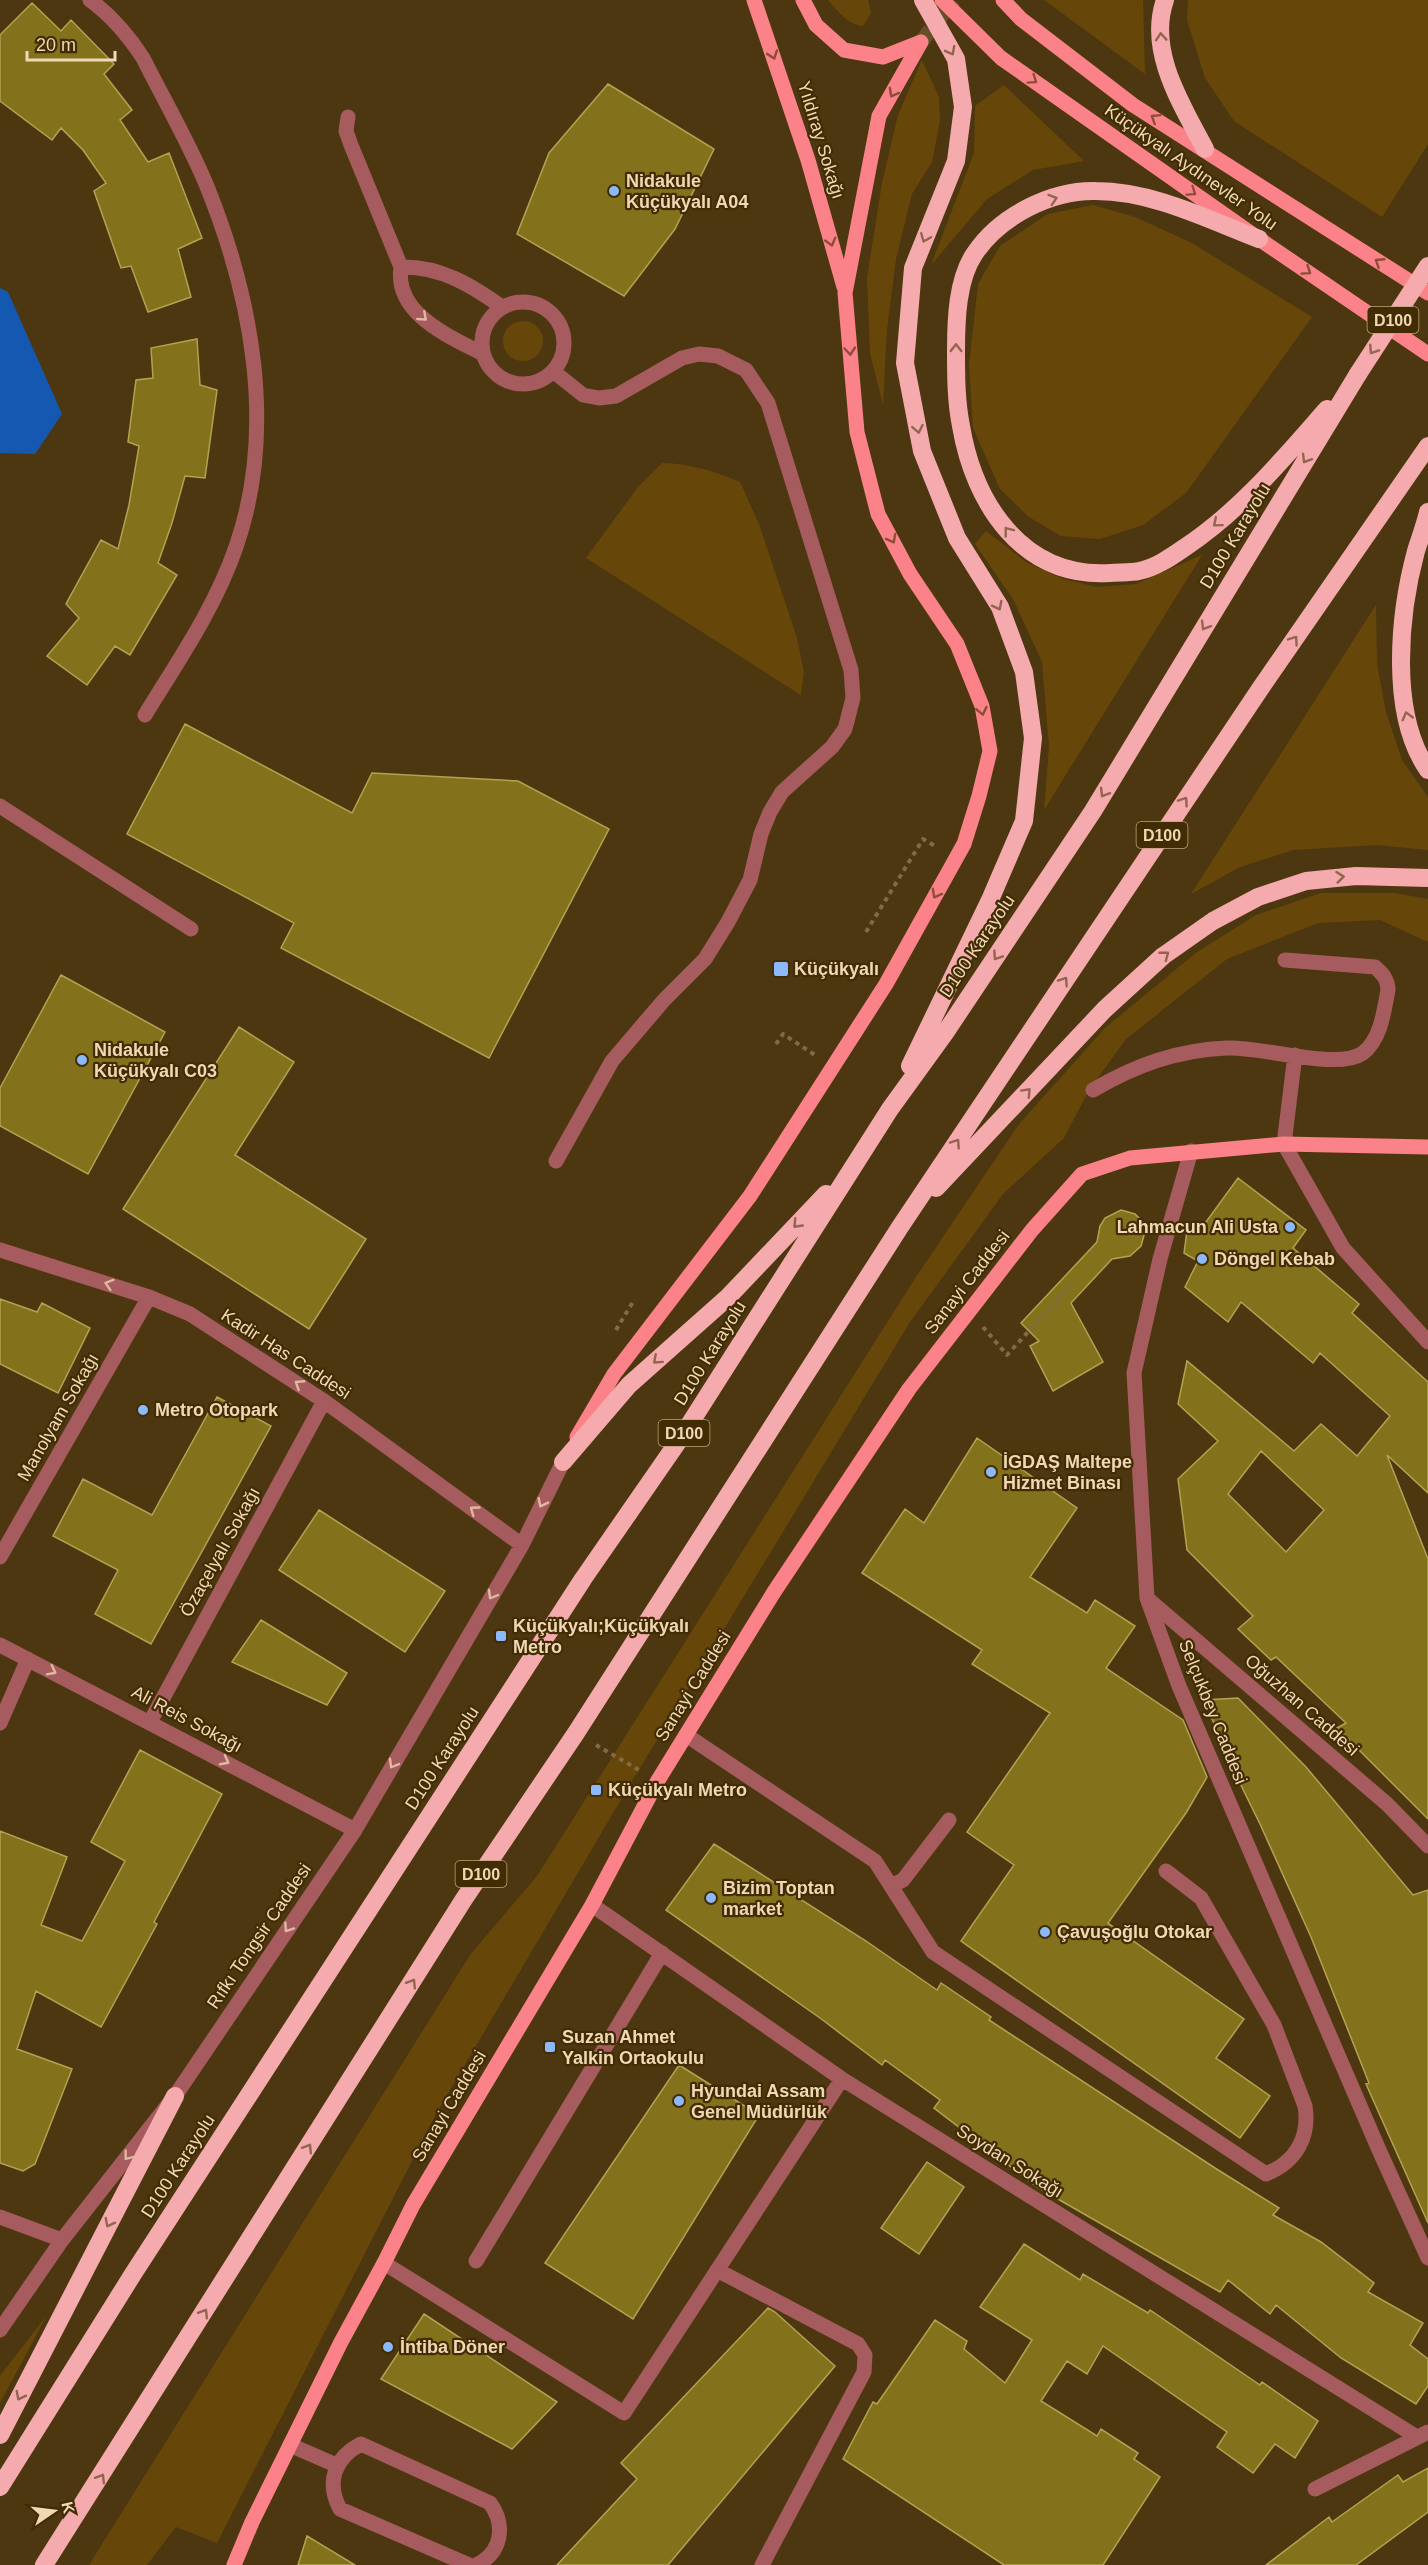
<svg xmlns="http://www.w3.org/2000/svg" width="1428" height="2565" font-family="Helvetica,sans-serif">
  <rect width="100%" height="100%" fill="#4d3710"/>
  <path fill="#674709" d="M828,0H868L871,13L863,26C849,25 837,11 828,0Z
    M1044,0H1143L1145,74Z
    M1188,0H1428V144L1382,217L1234,121L1205,78L1187,20Z
    M922,60L939,97L940,121L932,162L912,194L896,259L887,329L883,405L870,353L867,278L882,183L898,115Z
    M1004,85L1084,161L1033,170L987,199L931,265L974,153L975,106Z
    M1093,205L1135,217L1192,243L1312,317L1186,493L1143,525L1100,539L1061,536L1029,517L1000,489L973,428L969,365L978,284L1000,246L1048,214Z
    M503 341a20 20 0 1 1 40 0a20 20 0 1 1-40 0Z
    M662,463C689,463 716,472 740,482L759,524L797,638L804,672L801,695L586,558L638,487Z
    M986,531L1026,562L1063,579L1097,587L1136,584L1202,555L1044,810L1049,747L1042,662L1013,599L975,544Z
    M1376,605L1377,664L1386,712L1402,760L1428,797V850L1376,845L1293,850L1240,867L1191,894Z
    M1321,893H1395L1428,899V942L1380,920L1318,923L1227,959L1126,1039L1089,1090L1064,1138L1003,1194L910,1322L629,1786L437,2112L217,2543L176,2527L147,2565H89L470,1955L537,1876L914,1280L1019,1124L1105,1028L1197,952L1256,915Z
    M47,2315L0,2403V2376Z"/>
  <path fill="#1458b1" d="M0,288L8,292L62,414L35,454L0,453Z"/>
  <path fill="#83721b" stroke="#b3a251" stroke-width="1.5" fill-rule="evenodd" d="M32,3L61,31L71,20L114,64L104,74L132,110L120,120L148,162L169,153L202,238L178,249L191,297L148,312L131,266L121,268L94,191L106,183L83,150L61,128L52,140L0,101V35Z
    M608,84L714,149L675,229L624,296L517,234L549,153Z
    M197,339L200,385L217,390L205,478L185,476L172,523L158,563L177,575L130,655L115,646L87,685L47,656L79,618L66,604L101,540L118,549L129,505L139,446L128,442L136,380L153,378L151,348Z
    M185,724L352,813L372,773L518,781L609,829L489,1058L281,948L294,923L127,834Z
    M61,975L165,1032L88,1174L0,1126V1088Z
    M239,1027L294,1062L235,1155L366,1239L309,1329L123,1209Z
    M1238,1178L1306,1230L1293,1248L1359,1304L1352,1313L1428,1382V1493L1387,1455L1428,1559V1819L1337,1728L1346,1723L1276,1657L1271,1660L1238,1629L1253,1616L1187,1550L1178,1479L1218,1441L1178,1404L1187,1361L1294,1451L1321,1424L1357,1456L1390,1416L1320,1353L1313,1363L1241,1302L1228,1322L1185,1287L1198,1261L1184,1253L1188,1224L1198,1233ZM1261,1451L1324,1510L1286,1552L1228,1494Z
    M1121,1210L1135,1214L1140,1219L1145,1232L1141,1246L1130,1256L1112,1259L1071,1303L1103,1362L1053,1391L1030,1346L1039,1341L1021,1323L1097,1242L1100,1226L1105,1218Z
    M0,1299L37,1312L42,1303L90,1328L58,1393L0,1364Z
    M217,1397L271,1426L151,1644L95,1614L118,1570L53,1536L83,1479L152,1515Z
    M977,1438L1077,1508L1030,1577L1087,1613L1095,1600L1135,1626L1106,1668L1183,1720L1207,1777L1186,1813L1108,1923L1244,2019L1216,2058L1270,2096L1240,2138L961,1941L1014,1865L967,1832L1050,1713L972,1664L982,1650L862,1573L905,1509L924,1523Z
    M319,1510L445,1591L405,1652L279,1570Z
    M261,1620L347,1673L327,1705L232,1662Z
    M1238,1698L1306,1767L1413,1895L1428,1890V2223L1366,2084L1369,2083L1311,1937L1260,1824L1234,1771L1204,1700Z
    M140,1750L222,1794L154,1922L157,1924L101,2027L36,1991L17,2049L72,2069L35,2164L23,2171L0,2163V1831L67,1857L41,1925L82,1941L125,1861L91,1842Z
    M714,1844L866,1941L937,1990L941,1983L991,2017L989,2020L1215,2168L1279,2208L1273,2215L1321,2242L1374,2283L1368,2292L1423,2323L1410,2345L1428,2359V2386L1416,2404L1341,2358L1276,2305L1270,2314L1228,2280L1220,2292L1037,2187L934,2108L940,2100L885,2060L882,2065L820,2018L666,1910Z
    M679,2065L759,2115L633,2319L545,2263Z
    M927,2162L964,2187L919,2254L881,2228Z
    M1024,2244L1080,2280L1083,2274L1148,2313L1150,2310L1260,2385L1262,2382L1318,2421L1295,2458L1275,2444L1253,2473L1217,2447L1227,2432L1103,2346L1087,2374L1067,2361L1041,2401L1097,2436L1101,2429L1138,2453L1134,2459L1160,2477L1103,2565H1004L843,2459L873,2402L877,2404L935,2320L967,2341L964,2349L1005,2383L1032,2340L980,2307Z
    M768,2308L775,2312L835,2366L668,2565H557L637,2479L621,2463Z
    M424,2314L557,2402L512,2449L381,2379Z
    M1428,2468V2512L1356,2565H1266L1329,2517L1332,2522L1398,2475L1403,2482Z
    M307,2536L355,2565H298Z"/>
  <g fill="none" stroke-linecap="round" stroke-linejoin="round">
    <path stroke="#654f29" stroke-width="15" stroke-dasharray="15 8" stroke-linecap="butt" d="M921,42L954,0"/>
    <path stroke="#816b45" stroke-width="4" stroke-dasharray="4.5 4.5" stroke-linecap="butt" d="M866,932L923,839L937,847
      M776,1044L783,1034L815,1055
      M983,1327L1007,1355L1070,1286
      M616,1330L634,1300
      M596,1745L639,1770"/>
    <path stroke="#a65b5f" stroke-width="15" d="M90,0C112,16 128,35 143,58C164,100 188,141 206,184C252,297 277,429 236,547C215,608 178,661 145,715
      M348,117L346,131L351,145L401,267C394,314 449,336 483,354
      M401,267C440,266 471,285 502,307
      M482 343a41 41 0 1 1 82 0a41 41 0 1 1-82 0Z
      M553,371L583,395L599,398L616,396L682,358L699,354L718,356L746,370L768,403L851,670L853,698L845,729L832,747L782,792L770,812L761,834L750,880L728,922L705,959L664,1000L612,1061L556,1161
      M0,806L191,929
      M1295,1055L1284,1144L1343,1248L1428,1342
      M1093,1090C1136,1065 1177,1050 1227,1048C1261,1046 1337,1071 1363,1053C1381,1039 1384,1011 1388,990C1388,980 1383,974 1375,967L1285,960
      M1191,1151L1160,1259L1134,1373L1147,1598L1179,1686L1379,2150L1428,2258
      M0,1250L149,1297L190,1314L324,1401L522,1545
      M0,1557L149,1297
      M1149,1600L1387,1804L1428,1846
      M0,1645L355,1830
      M150,1722L324,1401
      M0,1723L28,1659
      M686,1735L875,1861L933,1952L1266,2174C1296,2162 1310,2137 1305,2106L1274,2025L1201,1898L1166,1871
      M891,1886L903,1880L949,1820
      M592,1905L842,2079L1417,2437
      M0,2217L62,2240
      M476,2261L662,1953
      M384,2263L624,2413L842,2079
      M717,2270L858,2344L865,2355L864,2372L762,2565
      M0,2330L62,2240L175,2096L355,1830L522,1545L563,1462
      M290,2445L336,2465
      M1315,2489L1428,2432
      M469,2565L340,2509C326,2483 334,2458 361,2444L490,2503C506,2525 502,2553 476,2565"/>
    <path stroke="#fb8289" stroke-width="15" d="M754,0L808,160L844,287
      M803,0L816,25L844,50L883,57L921,42
      M942,0L1001,58L1259,239L1428,354
      M1003,0L1021,19L1133,105L1428,293
      M577,1437L614,1374L750,1196L886,984L964,844L979,796L990,751L982,706L957,644L910,574L878,514L857,432L845,293L879,116L921,42
      M234,2565L252,2522L341,2342L384,2263L413,2205L592,1905L657,1782L774,1592L909,1389L1032,1230L1082,1174L1130,1158L1284,1144L1428,1147"/>
    <path stroke="#f5abad" stroke-width="18" d="M1165,0C1147,51 1182,105 1205,149
      M1259,239C1207,219 1152,191 1096,191C1051,190 1000,216 975,253C957,279 956,320 956,351C956,376 956,401 961,426C974,503 1022,578 1109,573C1119,572 1130,573 1139,571C1155,568 1171,557 1184,548C1240,511 1283,459 1327,409
      M1428,512C1425,525 1420,538 1416,551C1399,614 1389,714 1428,770
      M910,1066L990,900L1024,821L1033,738L1024,672L1000,607L957,538L922,451L905,363L913,268L956,161L963,107L956,59L923,0
      M936,1188L1105,1009L1163,956L1213,921L1258,897L1306,881L1356,876L1428,878
      M563,1462L629,1385L728,1297L826,1194
      M0,2435L175,2096
      M0,2487L133,2274L583,1579L682,1436L890,1109L945,1033L1093,811L1358,374
      M44,2565L464,1899L576,1733L900,1227L1260,689L1428,446"/>
    <path stroke="#f5abad" stroke-width="18" d="M1358,374L1428,266"/>
  </g>
  <defs><path id="oneway-chevron" d="M-2-3.5L2.5 0L-2 3.5" fill="none" stroke-width="1.6" stroke-linecap="round" stroke-linejoin="round" transform="scale(1.5)"/></defs>
  <g stroke="#93654f">
    <use href="#oneway-chevron" transform="translate(1161 37) rotate(-94)"/>
    <use href="#oneway-chevron" transform="translate(951 51) rotate(62)"/>
    <use href="#oneway-chevron" transform="translate(1053 199) rotate(-18)"/>
    <use href="#oneway-chevron" transform="translate(925 238) rotate(112)"/>
    <use href="#oneway-chevron" transform="translate(956 348) rotate(-90)"/>
    <use href="#oneway-chevron" transform="translate(1373 350) rotate(123)"/>
    <use href="#oneway-chevron" transform="translate(918 429) rotate(79)"/>
    <use href="#oneway-chevron" transform="translate(1306 459) rotate(121)"/>
    <use href="#oneway-chevron" transform="translate(1217 523) rotate(140)"/>
    <use href="#oneway-chevron" transform="translate(1008 531) rotate(-128)"/>
    <use href="#oneway-chevron" transform="translate(998 606) rotate(63)"/>
    <use href="#oneway-chevron" transform="translate(1205 626) rotate(121)"/>
    <use href="#oneway-chevron" transform="translate(1294 640) rotate(-55)"/>
    <use href="#oneway-chevron" transform="translate(1407 716) rotate(-105)"/>
    <use href="#oneway-chevron" transform="translate(1104 793) rotate(121)"/>
    <use href="#oneway-chevron" transform="translate(1184 801) rotate(-56)"/>
    <use href="#oneway-chevron" transform="translate(1340 877) rotate(-6)"/>
    <use href="#oneway-chevron" transform="translate(1165 955) rotate(-38)"/>
    <use href="#oneway-chevron" transform="translate(997 956) rotate(124)"/>
    <use href="#oneway-chevron" transform="translate(1064 981) rotate(-56)"/>
    <use href="#oneway-chevron" transform="translate(1027 1092) rotate(-47)"/>
    <use href="#oneway-chevron" transform="translate(956 1143) rotate(-56)"/>
    <use href="#oneway-chevron" transform="translate(797 1224) rotate(134)"/>
    <use href="#oneway-chevron" transform="translate(657 1360) rotate(138)"/>
    <use href="#oneway-chevron" transform="translate(412 1983) rotate(-58)"/>
    <use href="#oneway-chevron" transform="translate(308 2148) rotate(-58)"/>
    <use href="#oneway-chevron" transform="translate(109 2223) rotate(117)"/>
    <use href="#oneway-chevron" transform="translate(204 2313) rotate(-58)"/>
    <use href="#oneway-chevron" transform="translate(20 2396) rotate(117)"/>
    <use href="#oneway-chevron" transform="translate(101 2478) rotate(-58)"/>
  </g>
  <g stroke="#8c4e39">
    <use href="#oneway-chevron" transform="translate(773 55) rotate(71)"/>
    <use href="#oneway-chevron" transform="translate(1033 80) rotate(35)"/>
    <use href="#oneway-chevron" transform="translate(893 93) rotate(119)"/>
    <use href="#oneway-chevron" transform="translate(1155 118) rotate(-148)"/>
    <use href="#oneway-chevron" transform="translate(1192 192) rotate(35)"/>
    <use href="#oneway-chevron" transform="translate(831 242) rotate(74)"/>
    <use href="#oneway-chevron" transform="translate(1379 262) rotate(-147)"/>
    <use href="#oneway-chevron" transform="translate(1307 271) rotate(34)"/>
    <use href="#oneway-chevron" transform="translate(850 351) rotate(85)"/>
    <use href="#oneway-chevron" transform="translate(892 539) rotate(62)"/>
    <use href="#oneway-chevron" transform="translate(982 711) rotate(77)"/>
    <use href="#oneway-chevron" transform="translate(936 894) rotate(119)"/>
  </g>
  <g stroke="#deb9a0">
    <use href="#oneway-chevron" transform="translate(423 317) rotate(41)"/>
    <use href="#oneway-chevron" transform="translate(109 1284) rotate(-163)"/>
    <use href="#oneway-chevron" transform="translate(299 1384) rotate(-147)"/>
    <use href="#oneway-chevron" transform="translate(542 1503) rotate(116)"/>
    <use href="#oneway-chevron" transform="translate(474 1510) rotate(-144)"/>
    <use href="#oneway-chevron" transform="translate(492 1595) rotate(120)"/>
    <use href="#oneway-chevron" transform="translate(52 1671) rotate(27)"/>
    <use href="#oneway-chevron" transform="translate(225 1761) rotate(28)"/>
    <use href="#oneway-chevron" transform="translate(393 1764) rotate(120)"/>
    <use href="#oneway-chevron" transform="translate(288 1928) rotate(124)"/>
    <use href="#oneway-chevron" transform="translate(128 2156) rotate(128)"/>
  </g>
  <g fill="#8bb9fc" stroke="#422c03" stroke-width="2">
    <circle cx="614" cy="191" r="6"/>
    <rect x="773" y="961" width="16" height="16" rx="3"/>
    <circle cx="82" cy="1060" r="6"/>
    <circle cx="1290" cy="1227" r="6"/>
    <circle cx="1202" cy="1259" r="6"/>
    <circle cx="143" cy="1410" r="6"/>
    <circle cx="991" cy="1472" r="6"/>
    <rect x="495" y="1630" width="12" height="12" rx="3"/>
    <rect x="590" y="1784" width="12" height="12" rx="3"/>
    <circle cx="711" cy="1898" r="6"/>
    <circle cx="1045" cy="1932" r="6"/>
    <rect x="544" y="2041" width="12" height="12" rx="3"/>
    <circle cx="679" cy="2101" r="6"/>
    <circle cx="388" cy="2347" r="6"/>
  </g>
  <g text-anchor="middle" stroke-width="4.5" stroke-linejoin="round" paint-order="stroke">
    <g fill="#422c03" stroke="#bca480" stroke-width="1.5">
      <rect x="1367.5" y="307" width="51" height="26" rx="4.5"/>
      <rect x="1136.5" y="822" width="51" height="26" rx="4.5"/>
      <rect x="658.5" y="1420" width="51" height="26" rx="4.5"/>
      <rect x="455.5" y="1861" width="51" height="26" rx="4.5"/>
    </g>
    <g font-size="16" font-weight="bold" fill="#f0d8b6">
      <text x="1393" y="326">D100</text>
      <text x="1162" y="841">D100</text>
      <text x="684" y="1439">D100</text>
      <text x="481" y="1880">D100</text>
    </g>
    <g font-size="18" fill="#f0d8b6" stroke="#422c03">
      <text transform="translate(821 140) rotate(73)" y="6">Yıldıray Sokağı</text>
      <text transform="translate(1191 167) rotate(35)" y="6">Küçükyalı Aydınevler Yolu</text>
      <text transform="translate(1235 536) rotate(-59)" y="6">D100 Karayolu</text>
      <text transform="translate(977 946) rotate(-56)" y="6">D100 Karayolu</text>
      <text transform="translate(967 1282) rotate(-52)" y="6">Sanayi Caddesi</text>
      <text transform="translate(710 1353) rotate(-58)" y="6">D100 Karayolu</text>
      <text transform="translate(286 1354) rotate(33)" y="6">Kadir Has Caddesi</text>
      <text transform="translate(58 1417) rotate(-60)" y="6">Manolyam Sokağı</text>
      <text transform="translate(220 1552) rotate(-61)" y="6">Özaçelyalı Sokağı</text>
      <text transform="translate(693 1686) rotate(-58)" y="6">Sanayi Caddesi</text>
      <text transform="translate(1302 1705) rotate(41)" y="6">Oğuzhan Caddesi</text>
      <text transform="translate(1213 1712) rotate(68)" y="6">Selçukbey Caddesi</text>
      <text transform="translate(187 1719) rotate(28)" y="6">Ali Reis Sokağı</text>
      <text transform="translate(442 1758) rotate(-57)" y="6">D100 Karayolu</text>
      <text transform="translate(259 1936) rotate(-56)" y="6">Rıfkı Tongsir Caddesi</text>
      <text transform="translate(449 2106) rotate(-59)" y="6">Sanayi Caddesi</text>
      <text transform="translate(1010 2161) rotate(32)" y="6">Soydan Sokağı</text>
      <text transform="translate(178 2166) rotate(-57)" y="6">D100 Karayolu</text>
    </g>
    <g font-size="18" font-weight="bold" fill="#f0d8b6" stroke="#422c03" text-anchor="start">
      <text x="626" y="187">Nidakule<tspan x="626" dy="21">Küçükyalı A04</tspan></text>
      <text x="794" y="975">Küçükyalı</text>
      <text x="94" y="1056">Nidakule<tspan x="94" dy="21">Küçükyalı C03</tspan></text>
      <text x="1278" y="1233" text-anchor="end">Lahmacun Ali Usta</text>
      <text x="1214" y="1265">Döngel Kebab</text>
      <text x="155" y="1416">Metro Otopark</text>
      <text x="1003" y="1468">İGDAŞ Maltepe<tspan x="1003" dy="21">Hizmet Binası</tspan></text>
      <text x="513" y="1632">Küçükyalı;Küçükyalı<tspan x="513" dy="21">Metro</tspan></text>
      <text x="608" y="1796">Küçükyalı Metro</text>
      <text x="723" y="1894">Bizim Toptan<tspan x="723" dy="21">market</tspan></text>
      <text x="1057" y="1938">Çavuşoğlu Otokar</text>
      <text x="562" y="2043">Suzan Ahmet<tspan x="562" dy="21">Yalkin Ortaokulu</tspan></text>
      <text x="691" y="2097">Hyundai Assam<tspan x="691" dy="21">Genel Müdürlük</tspan></text>
      <text x="400" y="2353">İntiba Döner</text>
    </g>
  </g>
  <g transform="translate(54 2511) rotate(76)" stroke="#422c03" stroke-width="4.5" paint-order="stroke">
  <path d="M0-4.5L10 22L0 15L-10 22Z" fill="#f0d8b6"/>
  <text y="-9" font-size="16" font-weight="bold" text-anchor="middle" fill="#f0d8b6">K</text>
  </g>
  <path d="M27 51v9h88v-9" fill="none" stroke="#f0d8b6" stroke-width="3"/>
  <text x="36" y="51" font-size="18" fill="#f0d8b6" stroke="#422c03" stroke-width="4.5" paint-order="stroke">20 m</text>
</svg>
